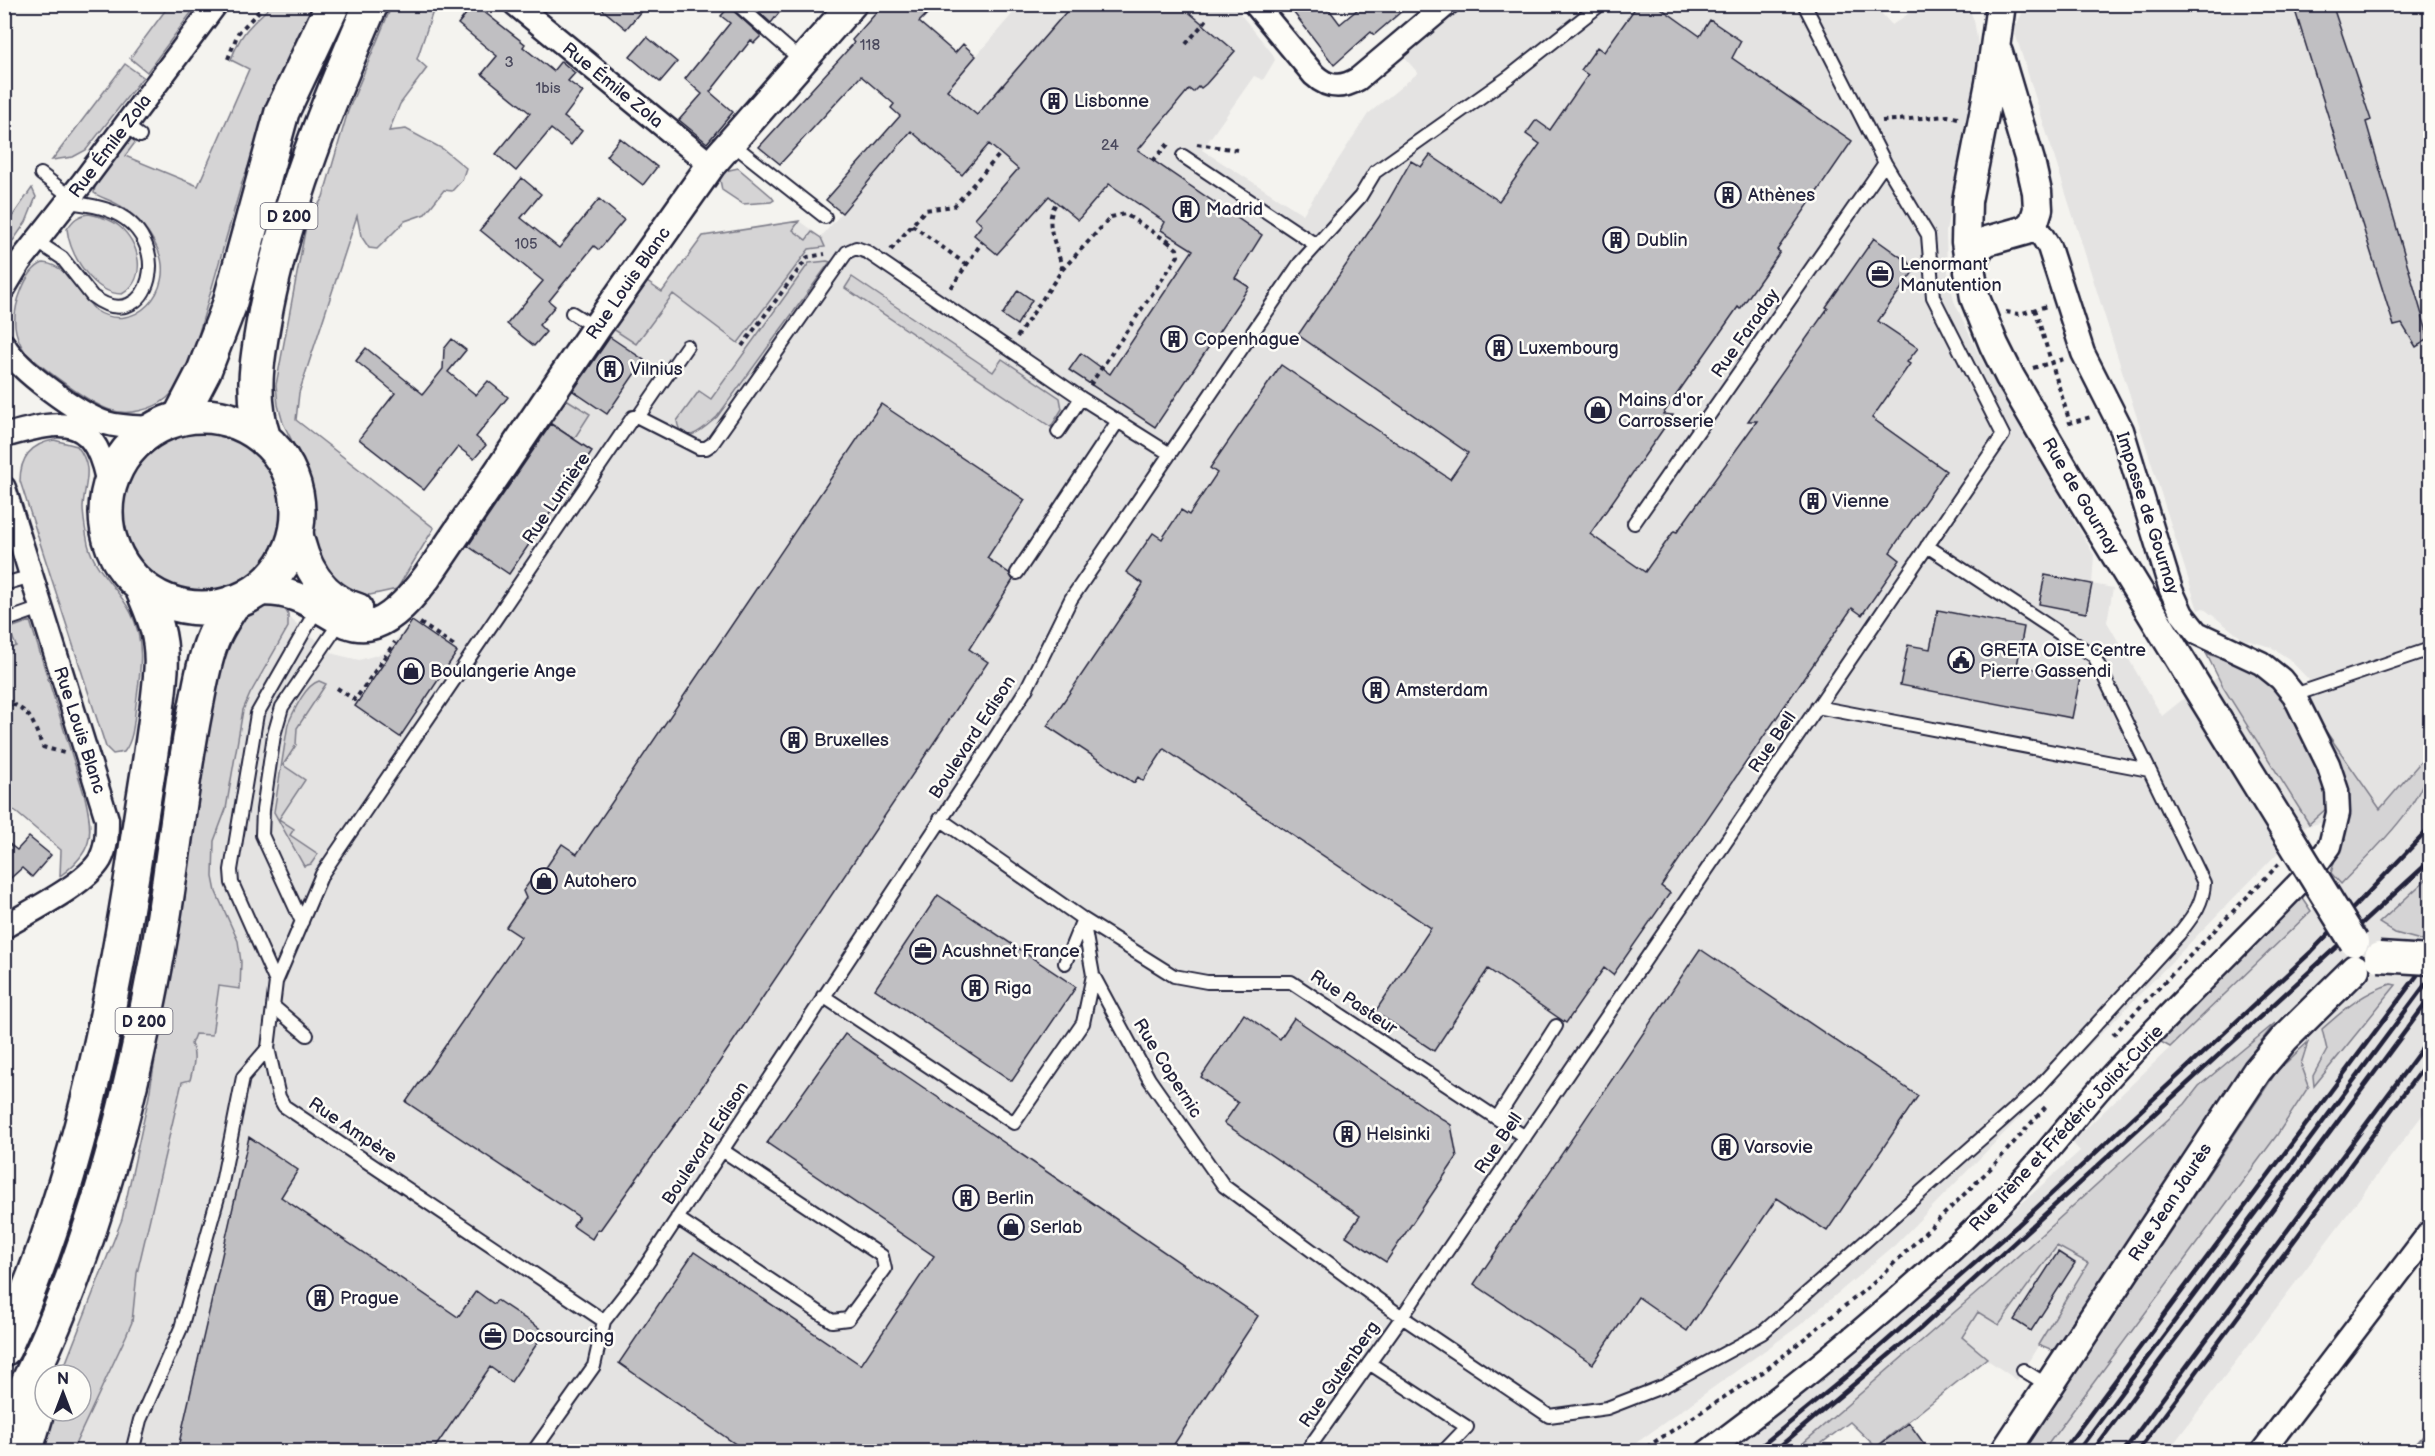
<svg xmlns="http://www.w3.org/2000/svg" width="2435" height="1456" font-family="'Balsamiq Sans',sans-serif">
  <rect width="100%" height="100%" fill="#f4f3ef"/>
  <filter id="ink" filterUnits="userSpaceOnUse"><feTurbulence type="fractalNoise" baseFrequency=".0167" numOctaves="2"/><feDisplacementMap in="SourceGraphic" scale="12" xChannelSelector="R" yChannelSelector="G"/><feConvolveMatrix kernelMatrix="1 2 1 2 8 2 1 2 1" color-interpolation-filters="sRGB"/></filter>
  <g filter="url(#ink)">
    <path fill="#e4e3e2" d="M1873,4L1892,25L1921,5H1967L1974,20L1978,44L1975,70L1946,232L1947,266L1954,301L1979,355L2094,555L2092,584L2113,588L2107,622L2162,716L2182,700L2250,657L2294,695L2309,680L2289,659L2271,647L2243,639L2203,608L2198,610L2014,30L2026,5H2430V1105L2168,1451H2041L2274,1124L2309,1045L2281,1018L2194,1091L2195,1093L2017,1380L1986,1359L1876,1447L1850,1422L1811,1451H1728L1856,1352L2080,1151L2072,1142L2317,906L2391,818L2381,809L2303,827L1895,1245L1799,1326L1625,1451L72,1452L132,1322L137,1273L182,1082L228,687L281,611L334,654L359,660L384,653L414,619L605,334L662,292L703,236L799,221L821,237L1020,5H1233L1272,53L1275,60L1263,80L1254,76L1202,150L1303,214L1368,114L1418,73L1403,56L1464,5Z"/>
    <path fill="#d5d4d5" stroke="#7c7b88" stroke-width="1.5" d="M170,4L197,5L147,72L130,58Z
      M272,5H319L243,179L194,350C187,365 180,387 167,398C153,410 127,416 110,410C87,402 44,369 25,352C20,344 16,336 15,326C13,307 25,270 43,263C67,264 81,294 95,310C134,336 176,290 158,250C149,230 135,213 115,203C108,199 101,198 94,193L95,186L132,137L137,140L125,156L198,186L249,69L231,60C241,31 251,25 272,5Z
      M392,5H473L433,11L417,59L427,68L400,104L389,131L406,129L443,149L466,168L462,180L452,191L444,190L425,214L405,221L377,249L369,248L361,236L357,216L299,393L296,420L434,528L397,589L370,595L356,593L329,580L310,544L313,515L310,477L283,423L278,405L276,385L306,226L323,197L348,111Z
      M125,64L143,77L86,150L73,157L52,160Z
      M738,168L771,196L774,200L771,202L743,204L722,190L720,180L725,171Z
      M32,188L36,197L26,222L6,251L5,227Z
      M89,214C99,216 111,219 119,226C140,243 148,279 122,294C94,294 70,256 67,229C73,220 78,215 89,214Z
      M799,221L793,230L806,240L812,232L821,238L825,247L809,249L738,343L673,294L636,344L610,327L644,280L662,292L703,236Z
      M827,261L830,262L717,417C706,426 682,451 677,421L699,391L711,399L809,263Z
      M852,277L993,372L1002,359L1060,398L1062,409L1051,427L845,288Z
      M563,397L590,414L574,439L547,421Z
      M121 512a80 80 0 1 1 160 0a80 80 0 1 1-160 0Z
      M54,440L77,446C95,469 84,483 83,507C83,519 86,532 88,544C95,572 119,588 131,613C146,642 140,674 136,704C134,720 134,739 124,752L113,754L106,747L20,481C20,458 30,444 54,440Z
      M273,604L285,609L288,614V627L250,694L243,710L226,809L214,841L213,877L216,892L238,941L241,962L240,989L219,986L212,1035L195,1034L191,1044C197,1056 193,1068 190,1080L182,1082L137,1273L132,1322L126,1336L72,1451L45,1452L53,1411H81V1375H61L122,1219L149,1096L172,956L170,924L211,717L221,652L242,617L263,605Z
      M30,621L85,797C94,835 93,852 60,876L61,850L5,803V636L9,649L16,646L10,631L5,632V630Z
      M2206,653C2226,661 2252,667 2269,682C2293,704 2323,775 2328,807L2309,824L2223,687Z
      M319,681L326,684L297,728L296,745L283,765L305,780L279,819L294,829L290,835L318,854L311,864L304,866L274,812L288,724C294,711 305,685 319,681Z
      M2325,730L2380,809L2430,751C2430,802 2374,849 2341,884L2331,873L2345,825L2350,796Z
      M2430,876V938L2428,942L2395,933L2379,923Z
      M2301,896L2311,911L2170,1047L2161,1042Z
      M2391,984L2396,985L2314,1086L2313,1076L2327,1050L2322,1029C2344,1010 2362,993 2391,984Z
      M2275,1023L2245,1062L2055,1352L2038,1345L2088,1263L2057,1246L1999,1325L1978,1312L1962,1337L1987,1358L1876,1447L1850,1422L1811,1451L1793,1452L1987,1284L2185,1104L2199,1086Z
      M2308,1042L2301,1064L2309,1086L2277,1135L2043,1451H2024L2277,1071Z"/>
    <path fill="#acacb2" stroke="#757582" stroke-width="1.5" d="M2430,1428V1451H2410Z"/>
    <path fill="#c0bfc2" stroke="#22223b" stroke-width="1.5" d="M474,4L525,44L523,47L553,71L561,61L575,73L568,81L583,92L564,117L582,131L571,145L551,129L516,171L496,154L530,113L482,74L497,56L458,24Z
      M596,4H647L626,29Z
      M750,4H786L771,23Z
      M884,4H937L919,22L955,53L963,44L976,56L947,90L977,115L1073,4H1179L1235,51L1206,84L1201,88L1199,86L1193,92L1189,89L1138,150L1262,235L1235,278L1249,287L1155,427L1069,370L1081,353L1110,374L1193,250L1161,230L1165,222L1109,184L1078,220L1049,196L997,254L974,235L982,225L975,218L1018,169L989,144L962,175L911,131L842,213L826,200L900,116L891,108L894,104L861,76L780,164L759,147L854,43L852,40Z
      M1287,4H1325L1340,24L1364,4H1410L1374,35L1371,32L1334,65Z
      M1638,4H1655L1700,36L1710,20L1741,41L1732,58L1852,141L1777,250L1780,252L1761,279L1740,309L1738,307L1663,414L1673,415L1590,534L1645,572L1674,531L1677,532L1757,421H1748L1828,308L1826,307L1874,238L1916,268L1878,321L1918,348L1907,362L1910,364L1872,418L1946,471L1890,552L1900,560L1862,615L1852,608L1661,886L1670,893L1613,975L1604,968L1566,1023L1488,969L1434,1051L1375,1012L1431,928L1164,749L1143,781L1138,777L1134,783L1047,726L1143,584L1126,572L1153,533L1162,539L1181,510L1189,515L1217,473L1210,468L1281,365L1450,479L1468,453L1298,335L1379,217L1411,161L1421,167L1430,155L1499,201L1540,144L1526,134L1536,120L1550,130L1588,75L1581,70L1597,47L1604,52Z
      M2293,4H2332L2371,120L2366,122L2429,339L2416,347L2402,324L2394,326Z
      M729,7L761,36L754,43L751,40L710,92L733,112L707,143L679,120L702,94L685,79L730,23L721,16Z
      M647,37L677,62L660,82L630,57Z
      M620,138L657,167L643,185L606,156Z
      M522,178L541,194L521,218L559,248L599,199L624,220L599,250L594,246L549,301L555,306L539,325L546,332L534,346L507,324L543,281L480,230Z
      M1018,290L1032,300L1017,325L1002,315Z
      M610,337L644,360L607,414L573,391Z
      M452,339L466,350L448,372L476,395L488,381L508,397L476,437L486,445L474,459L458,447L424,490L359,439L395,393L356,361L366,348L423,394L443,369L444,349Z
      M881,404L1025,500L987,558L1009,573L1013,580L969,649L988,662L714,1070L600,1230L598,1229L592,1239L573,1226L579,1217L406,1102L521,937L506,927L526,898L523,891L537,872H543L562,844L577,854Z
      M551,424L592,451L509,574L468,546Z
      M2045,575L2092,584L2086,613L2039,604Z
      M1938,610L2024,627L2017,666L2080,678L2072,718L1900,685L1908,645L1930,649Z
      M412,621L457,652L400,737L355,706Z
      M29,837L51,855L32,877L22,868L4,884V840L17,850Z
      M938,895L1076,987L1012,1081L875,989Z
      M1700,949L1918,1096L1827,1231L1777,1198L1687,1331L1638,1297L1593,1364L1474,1284Z
      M1244,1014L1280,1039L1294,1018L1451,1125L1457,1157L1386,1262L1346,1236L1360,1216L1224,1123L1238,1103L1201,1077Z
      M845,1034L1258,1316L1169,1452H747L619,1363L694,1252L861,1365L934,1256L767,1143Z
      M249,1137L298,1170L281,1197L458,1317L476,1291L494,1304L497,1300L545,1332L511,1382L490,1367L432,1452H177Z
      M2058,1252L2075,1263L2031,1331L2014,1320Z
      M1909,1423L1930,1452H1870Z"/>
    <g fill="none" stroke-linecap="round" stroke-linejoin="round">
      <g stroke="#22223b" stroke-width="16">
        <path id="service" d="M737,4L802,61
          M126,126L140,136
          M730,142L825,217
          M1183,156L1316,245
          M41,174L71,197
          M36,241L62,258L92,296C149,340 180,236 108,210C95,205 81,204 67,202
          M572,313L596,328
          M638,417L687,346
          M1058,432L1081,398
          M1634,523L1885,163
          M1017,573L1118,421
          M4,584L32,576
          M4,621L41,608
          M2294,695L2430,649
          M1817,707L2149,770
          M940,819L1083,919L1093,975L1149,1079L1224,1186L1402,1317L1549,1416L1607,1408L1664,1386L1762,1333L2036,1090L2179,934C2192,917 2203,905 2204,883L2094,656L1927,546
          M302,922L262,835L263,810L274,735L282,707L342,619
          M1065,963L1083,919L1174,976L1207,982H1291L1525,1137
          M276,982L232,883L231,870L257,714L318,607
          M823,996L1014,1123L1083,1023L1093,975
          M273,1006L307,1035
          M1497,1118L1556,1026
          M677,1218L832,1321L848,1319L885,1269L882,1256L722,1150
          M604,1321L284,1106L279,1097L268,1048L276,982L322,874L633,417H638L699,448H706L712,444L847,252L856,248L867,252L1081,398L1170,454
          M1369,1363L1467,1427L1443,1452
          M2023,1370L2049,1386
          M132,1452L140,1420L181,1328L222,1183L243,1077L268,1048
          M533,1452L594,1366L604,1321L639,1276L990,746L1027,688L1071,599L1300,263L1360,197L1375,172L1509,77L1601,4
          M1306,1452L1402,1317L2003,435L1933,297L1928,235L1885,163L1804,4"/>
      </g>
      <g stroke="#22223b" stroke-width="27">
        <path id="minor" d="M515,4L711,165
          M1255,4L1314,75C1328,88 1341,89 1358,79L1447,4
          M4,288L19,263L83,182L216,4
          M4,345C18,370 79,414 106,423C122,428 140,427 156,428
          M4,436C69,417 96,416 109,490
          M4,488L107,819C107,833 107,847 100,860C86,884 29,912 4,927
          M1707,1452C1808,1377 1905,1297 1995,1209C2037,1168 2071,1120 2111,1076C2177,1004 2249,936 2316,865L2330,846L2338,813L2337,791L2328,764L2294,695L2281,679L2261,663L2197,633L2182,614L2171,590L2122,430L2083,353L2049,247L2041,234L2030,226
          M2262,1452L2430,1232"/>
      </g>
      <g stroke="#22223b" stroke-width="33">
        <path id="tertiary" d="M2001,4L1990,83L1967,201L1966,242L1975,298L1994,345L2010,377L2072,483L2187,671
          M1969,272L1973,258L1981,245L1987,241L2026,230L2034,222L2038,209L2037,192L2030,161L1998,53
          M297,526C303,563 319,596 358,608
          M254,592C338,582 346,684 427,577L596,328L711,165L852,4
          M2005,1452L2257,1071L2285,1038L2355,969"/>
      </g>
      <g stroke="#22223b" stroke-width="38">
        <path id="primary" d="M106 512a96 96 0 1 1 192 0a96 96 0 1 1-192 0Z
          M179,419L204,371L229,306L282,112L333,4
          M264,439C249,394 258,354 266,309C287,203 328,103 371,4
          M4,1349C77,1187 112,1011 138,836C146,781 157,725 161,670C163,636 154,616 141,586
          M4,1429C84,1283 127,1120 157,957C172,876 179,793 195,711C200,688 203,663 212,641C217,627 226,615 234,602
          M25,1452L45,1386"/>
      </g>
      <path stroke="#22223b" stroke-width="4" stroke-dasharray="4.5 4.5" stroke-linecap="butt" d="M1186,44L1209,17
        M228,59L238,33L266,4
        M1882,121L1948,116L1958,118
        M1197,144L1238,150
        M1153,161L1169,143
        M912,225L967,265
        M891,250L925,210L954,206L1000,154
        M1062,270L1111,217L1125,214L1167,241L1171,236
        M951,288L982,242
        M2035,309L2070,423L2091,417
        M2006,312L2019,314L2047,306
        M1017,337L1062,270C1059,246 1041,224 1057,202
        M742,346L808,257L825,254
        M2033,368L2064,359
        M1090,385L1178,256L1177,249L1167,241
        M420,623L456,647
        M337,688L355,700L395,642
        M4,700C35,714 30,718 43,747L64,753
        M2113,1035L2279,864
        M1639,1452L1763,1372L1877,1280L1993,1166L2048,1104"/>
      <use href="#service" stroke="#fdfcf7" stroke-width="12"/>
      <use href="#minor" stroke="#fdfcf7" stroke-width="22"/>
      <use href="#tertiary" stroke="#fdfcf7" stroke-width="28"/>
      <use href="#primary" stroke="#fdfcf7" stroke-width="33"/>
      <path stroke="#22223b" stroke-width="4.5" d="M1754,1452L1848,1375L2018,1225L2311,952L2430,828
        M1773,1452L1920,1329L2430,861
        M2062,1452L2430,958
        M2077,1452L2430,978
        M2092,1452L2430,998
        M2123,1452L2430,1038
        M2137,1452L2430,1058"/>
      <g stroke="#22223b" stroke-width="33" stroke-linecap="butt">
        <path id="tertiary-bridge" d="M2187,671L2354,942
          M2379,957L2430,960"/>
      </g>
      <use href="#tertiary-bridge" stroke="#fdfcf7" stroke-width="28"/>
    </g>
  </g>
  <defs>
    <g id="building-ring" transform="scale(1.35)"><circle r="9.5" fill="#fdfcf7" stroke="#22223b" stroke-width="1.5"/><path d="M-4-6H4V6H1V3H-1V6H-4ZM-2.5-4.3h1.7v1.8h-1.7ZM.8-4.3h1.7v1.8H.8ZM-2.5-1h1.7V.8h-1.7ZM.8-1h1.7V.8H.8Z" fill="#22223b"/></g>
    <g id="office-ring" transform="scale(1.35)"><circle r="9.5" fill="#fdfcf7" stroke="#22223b" stroke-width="1.5"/><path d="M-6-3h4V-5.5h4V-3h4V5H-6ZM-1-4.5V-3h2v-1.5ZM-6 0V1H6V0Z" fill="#22223b"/></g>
    <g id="shop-ring" transform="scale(1.35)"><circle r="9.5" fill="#fdfcf7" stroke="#22223b" stroke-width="1.5"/><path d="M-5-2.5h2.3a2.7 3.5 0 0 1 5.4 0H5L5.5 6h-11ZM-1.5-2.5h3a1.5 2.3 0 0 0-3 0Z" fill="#22223b"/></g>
    <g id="civic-ring" transform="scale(1.35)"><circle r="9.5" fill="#fdfcf7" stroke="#22223b" stroke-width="1.5"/><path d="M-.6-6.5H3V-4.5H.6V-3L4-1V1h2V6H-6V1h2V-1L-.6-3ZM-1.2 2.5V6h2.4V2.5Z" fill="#22223b"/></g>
  </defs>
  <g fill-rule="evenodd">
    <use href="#building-ring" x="1054" y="101"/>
    <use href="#building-ring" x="1728" y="195"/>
    <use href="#building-ring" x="1186" y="209"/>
    <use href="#building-ring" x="1616" y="240"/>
    <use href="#office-ring" x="1880" y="274"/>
    <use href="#building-ring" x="1174" y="339"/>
    <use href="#building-ring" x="1499" y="348"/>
    <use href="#building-ring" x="610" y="369"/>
    <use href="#shop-ring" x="1598" y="410"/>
    <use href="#building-ring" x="1813" y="501"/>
    <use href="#civic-ring" x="1961" y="660"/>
    <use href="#shop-ring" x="411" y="671"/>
    <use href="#building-ring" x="1376" y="690"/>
    <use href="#building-ring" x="794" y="740"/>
    <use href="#shop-ring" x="544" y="881"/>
    <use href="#office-ring" x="923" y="951"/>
    <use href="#building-ring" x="975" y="988"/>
    <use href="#building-ring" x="1347" y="1134"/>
    <use href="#building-ring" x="1725" y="1147"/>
    <use href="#building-ring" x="966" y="1198"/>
    <use href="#shop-ring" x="1011" y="1227"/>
    <use href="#building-ring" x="320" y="1298"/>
    <use href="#office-ring" x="493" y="1336"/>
  </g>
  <g text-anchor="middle" stroke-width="5" stroke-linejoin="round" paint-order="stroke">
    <g font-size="15" fill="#4a495d">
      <text x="870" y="50">118</text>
      <text x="509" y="67">3</text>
      <text x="548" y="93">1bis</text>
      <text x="1110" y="150">24</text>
      <text x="526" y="249">105</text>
    </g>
    <g fill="#fdfcf7" stroke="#646373" stroke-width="1.5">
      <rect x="260.5" y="203" width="57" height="26" rx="4.5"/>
      <rect x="115.5" y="1008" width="57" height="26" rx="4.5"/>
    </g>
    <g font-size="16" font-weight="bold" fill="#22223b">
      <text x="289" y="222">D 200</text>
      <text x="144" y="1027">D 200</text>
    </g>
    <g font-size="18" fill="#22223b" stroke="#fdfcf7">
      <text transform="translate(613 85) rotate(39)" y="6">Rue Émile Zola</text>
      <text transform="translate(110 146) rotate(-53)" y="6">Rue Émile Zola</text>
      <text transform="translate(628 283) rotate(-55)" y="6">Rue Louis Blanc</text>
      <text transform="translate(1745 333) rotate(-55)" y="6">Rue Faraday</text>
      <text transform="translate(2081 496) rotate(59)" y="6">Rue de Gournay</text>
      <text transform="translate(556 498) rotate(-56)" y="6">Rue Lumière</text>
      <text transform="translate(2148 513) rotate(72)" y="6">Impasse de Gournay</text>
      <text transform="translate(80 730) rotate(72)" y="6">Rue Louis Blanc</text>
      <text transform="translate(972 737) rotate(-57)" y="6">Boulevard Edison</text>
      <text transform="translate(1772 742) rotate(-56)" y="6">Rue Bell</text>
      <text transform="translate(1354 1002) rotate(34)" y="6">Rue Pasteur</text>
      <text transform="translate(1168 1068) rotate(58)" y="6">Rue Copernic</text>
      <text transform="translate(2066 1128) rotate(-47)" y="6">Rue Irène et Frédéric Joliot-Curie</text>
      <text transform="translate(353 1130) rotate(34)" y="6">Rue Ampère</text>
      <text transform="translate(705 1143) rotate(-57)" y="6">Boulevard Edison</text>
      <text transform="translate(1498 1143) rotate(-56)" y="6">Rue Bell</text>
      <text transform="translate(2170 1202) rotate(-57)" y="6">Rue Jean Jaurès</text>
      <text transform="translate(1339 1374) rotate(-55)" y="6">Rue Gutenberg</text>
    </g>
    <g font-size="18" fill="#22223b" stroke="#fdfcf7" text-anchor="start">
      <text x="1074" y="107">Lisbonne</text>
      <text x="1748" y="201">Athènes</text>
      <text x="1206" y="215">Madrid</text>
      <text x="1636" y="246">Dublin</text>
      <text x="1900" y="270">Lenormant<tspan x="1900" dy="21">Manutention</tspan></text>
      <text x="1194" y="345">Copenhague</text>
      <text x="1518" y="354">Luxembourg</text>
      <text x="630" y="375">Vilnius</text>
      <text x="1618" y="406">Mains d'or<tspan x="1618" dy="21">Carrosserie</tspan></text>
      <text x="1832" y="507">Vienne</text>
      <text x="1980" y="656">GRETA OISE Centre<tspan x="1980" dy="21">Pierre Gassendi</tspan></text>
      <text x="430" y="677">Boulangerie Ange</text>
      <text x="1396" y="696">Amsterdam</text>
      <text x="814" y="746">Bruxelles</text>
      <text x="564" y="887">Autohero</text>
      <text x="942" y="957">Acushnet France</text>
      <text x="994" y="994">Riga</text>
      <text x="1366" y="1140">Helsinki</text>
      <text x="1744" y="1153">Varsovie</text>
      <text x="986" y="1204">Berlin</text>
      <text x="1030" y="1233">Serlab</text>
      <text x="340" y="1304">Prague</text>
      <text x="512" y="1342">Docsourcing</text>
    </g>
  </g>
  <rect width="2435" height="1456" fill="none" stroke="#fdfcf7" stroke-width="24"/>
  <rect x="12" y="12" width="2411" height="1432" fill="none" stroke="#22223b" stroke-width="2" filter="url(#ink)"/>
  <g transform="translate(63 1393)"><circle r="28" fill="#fdfcf7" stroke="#a5a5ac" stroke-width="1.5"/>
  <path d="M0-4.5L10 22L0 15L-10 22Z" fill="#22223b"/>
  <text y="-9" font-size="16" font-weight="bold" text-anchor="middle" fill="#22223b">N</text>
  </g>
</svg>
